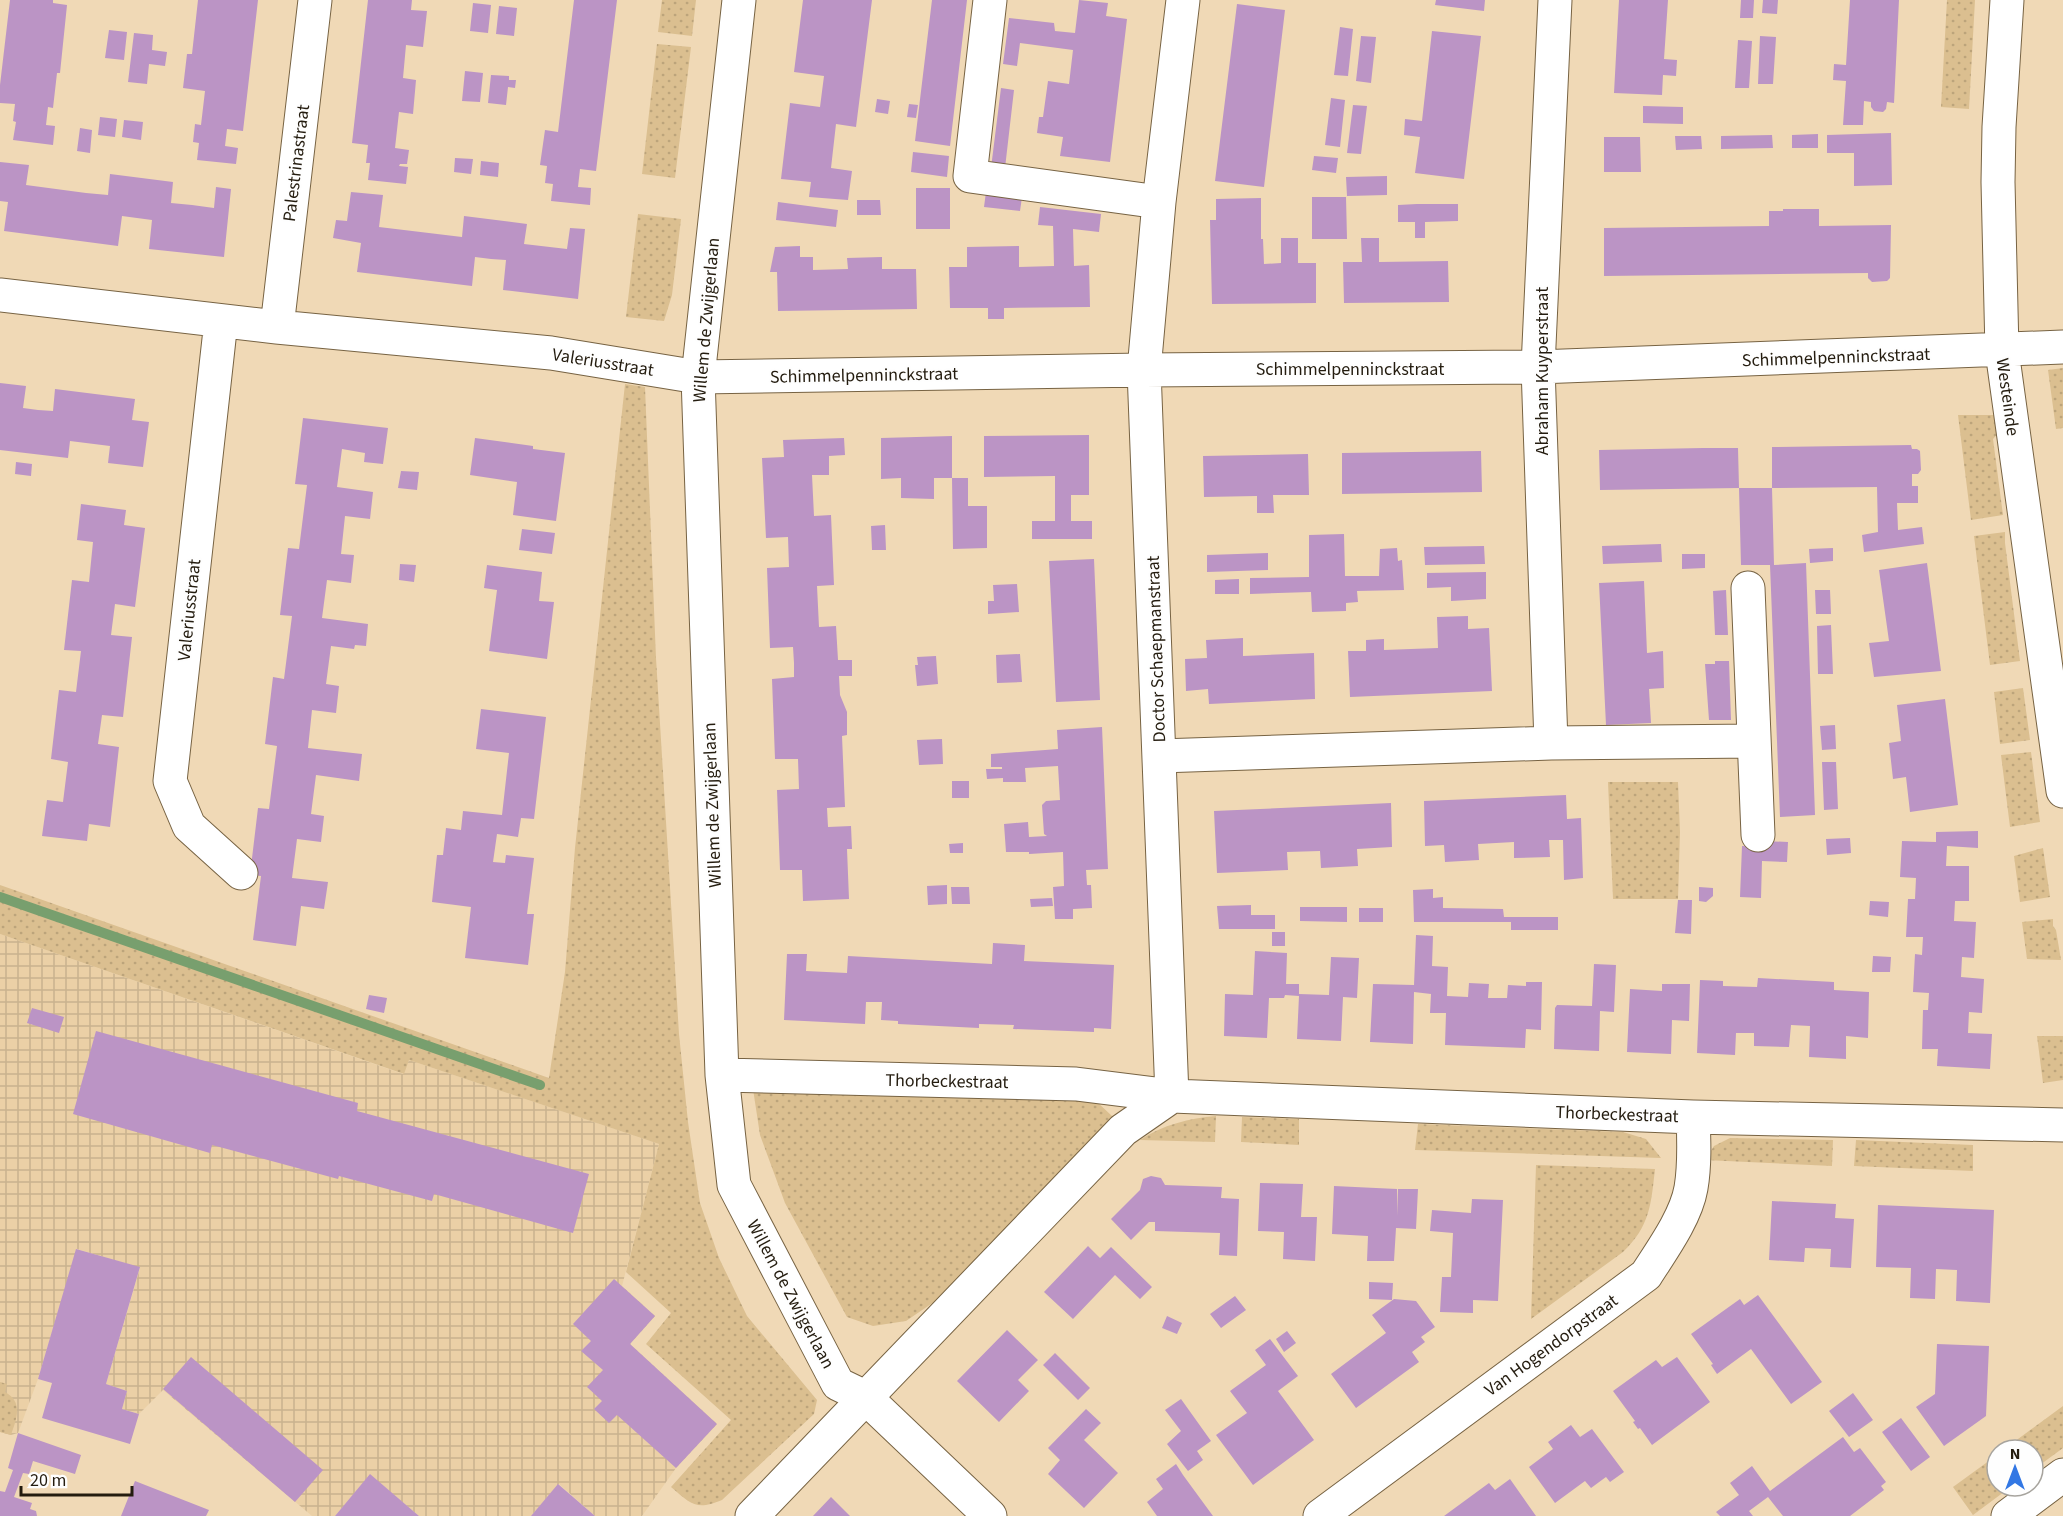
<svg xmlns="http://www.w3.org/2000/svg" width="2063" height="1516" font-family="'Source Sans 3',sans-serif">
  <defs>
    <pattern id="industrial-grid" width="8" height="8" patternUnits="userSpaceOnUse" patternTransform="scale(1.5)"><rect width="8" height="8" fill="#ebd0a6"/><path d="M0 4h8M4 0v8" fill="none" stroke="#c9b28e"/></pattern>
    <pattern id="green-dots" width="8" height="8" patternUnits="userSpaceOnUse" patternTransform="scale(1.5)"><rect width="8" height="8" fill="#dbbf90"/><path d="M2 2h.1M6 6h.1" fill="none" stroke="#bca47b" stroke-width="1.8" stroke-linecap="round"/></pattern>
  </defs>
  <rect width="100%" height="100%" fill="#f0d9b6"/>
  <path fill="url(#industrial-grid)" d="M0,934L403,1074L409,1060L659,1144L622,1286L655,1316L630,1344L717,1424L676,1468L642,1516H595L559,1484L531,1516H419L370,1475L335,1516H312L163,1390L139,1414L122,1409L127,1391L106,1384L140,1268L77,1249L38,1379L18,1433L11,1435L0,1432Z"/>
  <path fill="url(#green-dots)" d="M662,0H696L692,36L658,32Z
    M1947,0H1975L1969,109L1941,107Z
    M657,44L691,47L675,178L642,174Z
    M638,214L681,219L672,295L664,321L626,317Z
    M2063,368V428L2056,429L2048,370Z
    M625,384L645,387L656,658L679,1034L688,1122L700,1203L719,1258L747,1316L817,1400L814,1414L722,1500C696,1511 691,1504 671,1487L731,1420L646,1344L671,1313L626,1272L659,1144L409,1060L404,1074L0,934V885L549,1078L565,972L575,848Z
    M1958,415H1998L2002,429L1993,439L2003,515L1971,520Z
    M2005,532V543L2020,661L1990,665L1974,536Z
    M2023,688L2030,740L2000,744L1994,692Z
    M2031,752L2040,822L2010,827L2001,755Z
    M1608,782H1678L1680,832L1678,899H1613Z
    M2043,848L2050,897L2020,902L2014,856Z
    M2053,919V926L2056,930L2061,960L2027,959L2022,922Z
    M2037,1036H2063V1080L2043,1083Z
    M753,1089L1096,1101L1112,1116L1117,1129L934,1302L906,1321L873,1326L847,1317L785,1203L760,1135Z
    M1216,1116L1215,1142L1140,1140C1162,1125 1190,1118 1216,1116Z
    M1242,1117L1299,1119V1145L1241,1142Z
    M1418,1124L1623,1132L1646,1139L1661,1158L1415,1150Z
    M1730,1138L1833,1140L1832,1166L1705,1160L1714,1146Z
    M1856,1140L1973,1145V1171L1854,1166Z
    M1536,1165L1655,1169C1651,1205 1650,1226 1623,1252L1531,1319Z
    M0,1382L7,1384L5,1392C24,1402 16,1420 11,1435L0,1432Z
    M2063,1406V1448L2033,1470V1450H2003Z
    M1997,1455V1486H2012L1973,1515L1953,1487Z"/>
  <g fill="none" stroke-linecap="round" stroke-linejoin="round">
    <path stroke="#789f6e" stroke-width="10" d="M0,897L540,1085"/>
  </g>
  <path fill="#bb94c5" d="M10,0H53V3L67,5L60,73H57L53,108L48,107L46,125L55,126L53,145L13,140L16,122L13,121L15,104L0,103V85Z
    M198,0H258L243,131L227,129L225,146L238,148L236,164L197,160L199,143L193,142L195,124L201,125L205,91L183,88L187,54H192Z
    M368,0H412L411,10L427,11L423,47L406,45L403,78L416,80L413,114L399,112L395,148L409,150L407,164H400L399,166L408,167L406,184L368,180L370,163H366L368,145L352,143Z
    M574,0H617L596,171L580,169L578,187L591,188L590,205L551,201L553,184L545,183L547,166L540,165L545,130L558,132Z
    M803,0H872L856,127L836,124L831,168L852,171L848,200L809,197L811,182L781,179L790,103L820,107L824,76L794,72Z
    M932,0H967L950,146L915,141Z
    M1079,0L1108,3L1106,16L1127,19L1110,162L1060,156L1063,137L1037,133L1039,117H1043L1048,81L1069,84L1073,50L1020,43L1017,66L1003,64L1009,18L1054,23L1055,31L1075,33Z
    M1436,0H1485L1484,11L1435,5Z
    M1619,0H1668L1664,59L1677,60L1676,76L1663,75L1662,95L1614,93Z
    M1741,0H1754L1753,18H1740Z
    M1763,0H1778L1777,14L1762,13Z
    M1850,0H1899L1894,103L1887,102L1886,109L1883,112L1874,111L1871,107V102L1864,101L1863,125H1843L1846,81L1833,80L1834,64L1846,65Z
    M473,3L491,5L488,33L470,31Z
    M1237,4L1285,10L1264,187L1215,181Z
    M499,6L517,8L514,36L496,34Z
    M1340,27L1353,29L1348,76L1334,75Z
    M109,30L127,32L124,60L105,58Z
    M1432,31L1481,36L1464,179L1415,173L1420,137L1404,135L1405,119L1422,121Z
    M134,33L153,35L152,50L167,52L165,66L149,64L147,84L128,82Z
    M1361,36L1376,37L1371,83L1356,81Z
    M1760,36L1776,37L1773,84H1758Z
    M1738,40L1752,41L1749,88H1735Z
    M465,71L483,73L480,102L462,101Z
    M491,75L509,76V80H516L515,88L508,87L506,105L488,103Z
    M1001,88L1014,90L1005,168H991Z
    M1331,98L1345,100L1340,147L1325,145Z
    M877,99L890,101L888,114L875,112Z
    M909,104L918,105L916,118L907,117Z
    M1353,105L1367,106L1361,154L1347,153Z
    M1643,106L1683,107V124L1643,123Z
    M100,117L117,119L115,137L98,135Z
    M124,120L143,122L141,140L122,137Z
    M80,128L92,130L90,153L77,151Z
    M1891,133L1892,185L1854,186V153H1827V135Z
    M1818,134V148H1792V135Z
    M1772,135L1773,148L1721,149V136Z
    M1675,136H1701L1702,149L1676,150Z
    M1604,137H1640L1641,172H1604Z
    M913,152L949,156L947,177L911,172Z
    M1314,156L1338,158L1336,173L1312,170Z
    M455,158L473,159L471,174L454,172Z
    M481,161L499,163L498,177L480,175Z
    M0,162L29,165L26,185L86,193L108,195L110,174L173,182L171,203L192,205L214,208L216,187L231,189L224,257L149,249L152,220L122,216L118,246L4,231L8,202L0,201Z
    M1387,176V195L1347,196L1346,177Z
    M916,188H950V229H916Z
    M351,192L383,195L379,227L462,237L464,216L527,224L524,244L567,249L570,228L585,229L578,299L503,290L506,260L491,259L475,257L472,286L357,272L361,243L333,238L336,220L347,221Z
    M986,192L1022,197L1020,211L984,207Z
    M1312,197H1346L1347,239H1312Z
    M1261,198V239H1263L1264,264L1281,263V238H1298V263H1316V303L1212,304L1210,220H1216V199Z
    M857,200H880L881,215H857Z
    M778,202L838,210L836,227L776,220Z
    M1417,204H1458V221L1425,222V238H1415V222H1398V205Z
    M1040,207L1101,214L1099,232L1073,229L1074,266L1089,265L1090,307L1004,308V319H988V308H950L949,267H967V247L1019,246V267L1054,266L1053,226L1038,225Z
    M1783,209H1819V226L1891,225L1890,278L1887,281L1872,282L1868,278V273L1604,276V228L1769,226V211H1783Z
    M1361,238H1379V262L1448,261L1449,302L1344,303L1343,262H1362Z
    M800,246V257H813V270L848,269L847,258L882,257V269H916L917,309L778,311L777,272H770L775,247Z
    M0,383L26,386L23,408L38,410L53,411L55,389L135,399L132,420L149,422L143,467L108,463L110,446L70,441L68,458L0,450Z
    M303,418L388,428L383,464L364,462L365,453L342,449L337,487L373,492L370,519L345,516L341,554L354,555L351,583L327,580L322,618L368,624L366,646L355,645L354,649L331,646L326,684L339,686L336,713L312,710L308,748L362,754L359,781L316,775L311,814L324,816L321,842L297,839L292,878L328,882L324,909L301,906L296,946L253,940L261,876L250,875L258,808L269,809L277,746L265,744L273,677L284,679L292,616L280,615L288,548L299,549L307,485L295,484Z
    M1089,435V495H1071V521H1092V539H1032V521H1055V476L984,477V436Z
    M952,436V478H934V499L901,498V478L881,479V438Z
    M475,438L533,446V449L565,453L556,521L513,515L517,482L470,475Z
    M844,438L845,455L829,456V475H812L814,516L831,515L834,585L817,586L819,627L836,626L838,660H852V676H839L840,695L847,712V735L842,736L845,807L827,808L828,827L851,826L852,849H847L849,899L803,901L802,870H780L777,790L799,789L798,759H775L772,679L794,677V663L793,647L770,648L767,568L789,567L788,537L766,538L762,458L784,457L783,440Z
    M1911,445L1912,449H1917L1920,451L1921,470L1918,474H1912V486H1918V503H1897L1898,530L1922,527L1924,544L1864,552L1862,535L1878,532L1877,487L1772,488V447Z
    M1703,448H1738L1739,488L1600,490L1599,450Z
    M1481,451L1482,492L1342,494V453Z
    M1308,454L1309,495H1273L1274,513H1257V496L1204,497L1203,456Z
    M16,462L32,464L31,476L15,474Z
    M401,471L419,472L417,490L398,488Z
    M952,478H968V506H987V548L953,549Z
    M1739,488H1772L1774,565L1806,563L1815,815L1780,817L1770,565H1741Z
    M81,504L126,510L124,525L145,528L135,607L115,604L111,635L132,637L123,717L102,715L98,744L119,747L110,827L89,824L87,841L42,836L47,800L63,802L68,762L51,759L59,690L76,692L81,651L64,650L72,580L89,582L93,542L77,540Z
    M885,525L886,550H872L871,526Z
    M522,529L555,533L552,554L519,550Z
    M1344,534L1345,576H1379L1380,549L1397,548L1398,561L1402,560L1404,590L1357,591L1358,602L1346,603V611L1312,612L1311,592L1250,594V578L1309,577V535Z
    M1661,544L1662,562L1603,564L1602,546Z
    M1484,546L1485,564L1425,565L1424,547Z
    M1833,548V561L1810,563L1809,549Z
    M1268,553V570L1207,572V555Z
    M1682,554H1705V568L1682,569Z
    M1094,559L1100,700L1056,702L1049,561Z
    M1927,563L1941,671L1874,677L1869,643L1889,641L1879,570Z
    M400,564L416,565L414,582L399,580Z
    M487,565L542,572L539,601L554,602L547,659L489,651L497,590L484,588Z
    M1486,572V599L1451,601V587L1427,588V573Z
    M1239,579V594H1215V580Z
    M1644,581L1647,653L1663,651L1664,688L1649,689L1651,723L1606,725L1599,583Z
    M1017,584L1019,612L988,614V601H994L993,585Z
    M1726,590L1728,635H1715L1713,591Z
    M1815,590H1830L1831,614H1816Z
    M1468,616V629L1489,628L1492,691L1350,697L1348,651H1366V640L1384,639V650L1438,648L1437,617Z
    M1831,625L1833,674H1818L1817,626Z
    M1243,638V656L1314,653L1315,699L1209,704L1208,689L1186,691L1185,659L1207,658L1206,640Z
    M1020,654L1022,682L997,683L996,655Z
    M936,656L938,684L917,686L915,665H918L917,657Z
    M1715,661H1729L1731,720H1709L1705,664H1715Z
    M1945,699L1958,805L1910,812L1906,777L1893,779L1889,743L1901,741L1897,705Z
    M481,709L546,717L534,819L521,818L518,837L497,834L493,862L505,863L506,855L534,858L527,914H534L528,965L465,958L471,907L432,902L437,855H443L446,828L461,830L463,811L502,815L509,753L476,749Z
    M1835,725L1836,749L1822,750L1820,726Z
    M1102,727L1108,869L1086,870L1087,885H1091L1092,908L1073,909V919H1055L1053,887L1064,886L1063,852L1029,854V852H1006L1004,824L1028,822L1029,837L1047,836L1044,834L1042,805L1046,801L1060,800L1058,766L1025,768L1026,782H1003V778L987,779L986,769H1002V767H991V754L1058,749L1057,730Z
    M942,739L943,764L919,765L917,740Z
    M1822,762H1836L1838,809L1824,810Z
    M952,781H969V798H952Z
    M1566,795L1567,819L1581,818L1583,878L1564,880L1563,840H1549L1550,857L1514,858V842L1478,844L1479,860L1445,862L1444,845L1425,846L1424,801Z
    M1391,803L1392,847L1357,849L1358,866L1321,868L1320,851L1287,852L1288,870L1217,873L1214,811Z
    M1978,831V848L1947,846L1946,866H1969V901H1955L1954,921L1976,922L1974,958L1962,957L1961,977L1984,979L1982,1013L1969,1012L1968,1033L1992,1034L1990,1069L1937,1066L1938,1049H1922L1923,1010H1928L1929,993L1913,992L1915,954L1922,955L1923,937H1906L1908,899H1915L1916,878L1900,877L1902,841L1936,842V832Z
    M1850,838L1851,853L1827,855L1826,839Z
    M1762,841L1788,842L1787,862L1762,861L1761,898L1740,897L1742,846L1762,847Z
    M963,843V853H950L949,844Z
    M947,885V904L928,905L927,886Z
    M951,887H969L970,904H952Z
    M1699,887L1713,888V896L1706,902L1699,901Z
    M1433,889V898L1443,897V908L1503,909L1504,917H1558V930H1511V922H1414L1413,890Z
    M1052,898L1053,906L1031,907L1030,899Z
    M1678,900H1692L1691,934L1675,933Z
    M1870,901L1889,902L1888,917L1869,915Z
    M1251,905V915H1275V929H1219L1217,906Z
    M1300,907H1347V922L1300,921Z
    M1359,908H1383V922H1359Z
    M1272,932H1285V946H1272Z
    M1416,935L1433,936L1432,966L1448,967L1447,996L1468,997L1469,983L1489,984L1488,998H1507L1508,985L1526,986V982H1542L1541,1030L1526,1029L1525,1048L1445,1045L1446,1013H1430L1431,994L1414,992L1413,1044L1370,1042L1373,984L1414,985Z
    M993,943L1025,945L1024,961L1114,965L1111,1029L1094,1028V1032L1013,1029L1014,1025L979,1024V1028L898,1024V1021L881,1020L882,1002H866L865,1024L784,1020L787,954H807L806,971L847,973L848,956L992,964Z
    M1255,951L1287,953L1286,984H1299V994L1329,995L1331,957L1359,958L1357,998L1343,997L1341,1041L1297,1039L1299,996L1285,995L1284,998H1269L1267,1038L1224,1036L1225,994L1253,995Z
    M1873,956L1891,957L1890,972H1872Z
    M1594,964L1616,965L1614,1012L1600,1011L1599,1051L1554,1049L1555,1008L1557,1005L1592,1006Z
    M1758,978L1834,982V990L1869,992L1868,1038L1846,1036V1059L1809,1057L1810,1026L1791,1025L1789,1047L1754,1046V1033H1736L1735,1055L1697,1053L1700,980L1723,981V986L1757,987Z
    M1662,984H1690L1689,1021L1672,1020L1671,1054L1627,1052L1630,989L1662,991Z
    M369,995L387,998L384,1013L366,1009Z
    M32,1008L64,1017L59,1033L27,1023Z
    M96,1031L358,1103L357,1111L589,1174L573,1233L434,1194L432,1201L339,1176L338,1179L212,1145L210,1153L73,1114Z
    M1151,1176L1161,1178L1165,1185L1222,1187L1221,1198L1239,1199L1237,1256L1219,1255L1220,1233L1155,1231V1222H1149L1131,1240L1111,1219L1140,1190L1143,1179Z
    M1260,1183L1303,1184L1301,1217H1317L1315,1261L1283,1259L1284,1232L1258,1231Z
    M1334,1186L1397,1189V1216L1398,1189H1418L1416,1229L1396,1228L1394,1261H1367L1368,1236L1332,1234Z
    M1472,1199L1503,1200L1498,1301L1473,1300V1313L1440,1312L1442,1277H1451L1453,1233L1430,1231L1432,1210L1471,1213Z
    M1772,1201L1836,1204L1835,1218L1854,1219L1851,1268L1830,1267L1831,1249L1805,1248L1804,1262L1769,1260Z
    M1878,1205L1994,1210L1990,1303L1956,1301L1957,1270L1936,1269L1935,1299L1910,1298L1911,1268L1876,1267Z
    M1088,1246L1100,1258L1111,1247L1152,1287L1140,1299L1115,1275L1073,1319L1044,1292Z
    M76,1249L140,1267L106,1384L127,1391L122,1409L139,1414L130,1444L42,1418L52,1383L38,1379Z
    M614,1279L655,1316L630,1344L717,1424L676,1468L617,1415L609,1423L594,1409L602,1401L587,1387L603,1370L581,1351L591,1341L573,1324Z
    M1369,1282L1393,1283L1392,1300L1369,1299Z
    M1758,1295L1822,1382L1791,1404L1751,1349L1717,1374L1711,1365L1713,1364L1691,1334L1740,1299L1744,1305Z
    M1235,1296L1246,1310L1221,1328L1210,1314Z
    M1394,1299L1416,1301L1435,1327L1421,1337L1425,1342L1412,1352L1419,1362L1356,1408L1331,1374L1386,1333L1372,1315Z
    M1167,1316L1182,1323L1177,1334L1162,1328Z
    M1007,1330L1038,1360L1018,1380L1029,1391L999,1422L957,1381Z
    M1287,1331L1296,1343L1284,1352L1276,1339Z
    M1270,1339L1298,1376L1278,1391L1314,1440L1253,1485L1216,1435L1247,1413L1230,1391L1266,1365L1255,1350Z
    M1937,1344L1989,1346L1986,1416L1944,1446L1916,1407L1935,1394Z
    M1055,1353L1090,1388L1078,1400L1043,1365Z
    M191,1357L323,1470L295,1502L163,1389Z
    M1677,1357L1710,1402L1652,1445L1640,1428L1638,1429L1633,1422L1635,1421L1613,1391L1656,1360L1662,1367Z
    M1853,1393L1873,1420L1849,1437L1829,1411Z
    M1181,1399L1211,1441L1197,1451L1203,1460L1188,1471L1167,1444L1181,1431L1165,1410Z
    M1086,1409L1101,1423L1084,1440L1118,1473L1084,1508L1048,1474L1060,1460L1048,1448Z
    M1901,1418L1930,1457L1911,1471L1882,1432Z
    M1571,1425L1580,1437L1592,1429L1624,1472L1610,1482L1606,1477L1591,1488L1585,1481L1555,1503L1529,1467L1553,1449L1548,1442Z
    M18,1433L81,1455L75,1474L33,1461L29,1474L23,1473L14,1497L32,1503L30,1509L36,1511L37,1516H0V1491L5,1492L13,1470L8,1468Z
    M1843,1437L1854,1452L1860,1448L1886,1482L1881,1486L1884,1490L1850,1516H1783L1768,1497L1749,1511L1753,1516H1720L1716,1512L1739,1495L1730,1483L1752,1466L1770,1491Z
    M1176,1464L1183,1475L1213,1516H1157L1147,1502L1163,1489L1156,1479Z
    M370,1474L419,1516H335Z
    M1510,1479L1536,1516H1444L1489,1483L1495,1490Z
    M135,1481L209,1510L206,1516H121Z
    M558,1484L595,1516H531Z
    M831,1497L850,1516H813Z"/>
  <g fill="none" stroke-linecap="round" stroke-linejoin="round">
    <g stroke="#776343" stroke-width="35">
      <path id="minor" d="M739,0L698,377L722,1075L734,1185L838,1384L865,1397L990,1516
        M990,0L970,176L1159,202
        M1555,0L1538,367L1551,743L1754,741
        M2007,0L1999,127L1998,182L2002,351L2063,791
        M0,295L277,327L551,353L698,377L1144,370L1538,367L2063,347
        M221,321L170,781L189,826L241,873
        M277,327L315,0
        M1748,588L1758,835
        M1160,756L1551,743
        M722,1075L1076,1084L1172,1096L1693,1117L2063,1125
        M1172,1096L1144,370L1159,202L1183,0
        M752,1516L1123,1130L1172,1096
        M1320,1516L1646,1275C1662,1250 1686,1217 1691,1188C1695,1165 1694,1140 1693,1117"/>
    </g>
    <g stroke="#776343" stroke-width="35">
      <path id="tertiary" d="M2008,1516L2063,1475"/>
    </g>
    <use href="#minor" stroke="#fff" stroke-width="33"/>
    <use href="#tertiary" stroke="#fff" stroke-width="33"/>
  </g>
  <g text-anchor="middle" stroke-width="4.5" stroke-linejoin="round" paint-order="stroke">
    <g font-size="18" fill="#241c0f" stroke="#fefefe">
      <text transform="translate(296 163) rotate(-83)" y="6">Palestrinastraat</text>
      <text transform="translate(706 320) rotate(-85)" y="6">Willem de Zwijgerlaan</text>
      <text transform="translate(1836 357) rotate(-2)" y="6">Schimmelpenninckstraat</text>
      <text transform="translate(603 362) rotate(9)" y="6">Valeriusstraat</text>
      <text x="1350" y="375">Schimmelpenninckstraat</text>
      <text transform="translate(1542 371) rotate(-90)" y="6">Abraham Kuyperstraat</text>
      <text transform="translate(864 375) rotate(-1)" y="6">Schimmelpenninckstraat</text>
      <text transform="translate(2008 397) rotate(82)" y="6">Westeinde</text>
      <text transform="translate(189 610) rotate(-84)" y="6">Valeriusstraat</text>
      <text transform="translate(1156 649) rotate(-92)" y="6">Doctor Schaepmanstraat</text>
      <text transform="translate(712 805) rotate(-92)" y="6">Willem de Zwijgerlaan</text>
      <text transform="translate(947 1081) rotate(1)" y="6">Thorbeckestraat</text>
      <text transform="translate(1617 1114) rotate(2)" y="6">Thorbeckestraat</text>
      <text transform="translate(791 1294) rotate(62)" y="6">Willem de Zwijgerlaan</text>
      <text transform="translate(1551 1345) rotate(-36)" y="6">Van Hogendorpstraat</text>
    </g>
  </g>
  <g transform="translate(2015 1468)"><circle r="28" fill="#fefefe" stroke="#a7a49e" stroke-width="1.5"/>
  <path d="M0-4.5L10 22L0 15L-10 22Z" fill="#3277e4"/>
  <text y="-9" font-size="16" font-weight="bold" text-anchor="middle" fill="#241c0f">N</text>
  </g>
  <path d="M21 1486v9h111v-9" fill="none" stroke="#241c0f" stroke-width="3"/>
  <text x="30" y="1486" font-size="18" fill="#241c0f" stroke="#fefefe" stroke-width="4.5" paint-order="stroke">20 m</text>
</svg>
